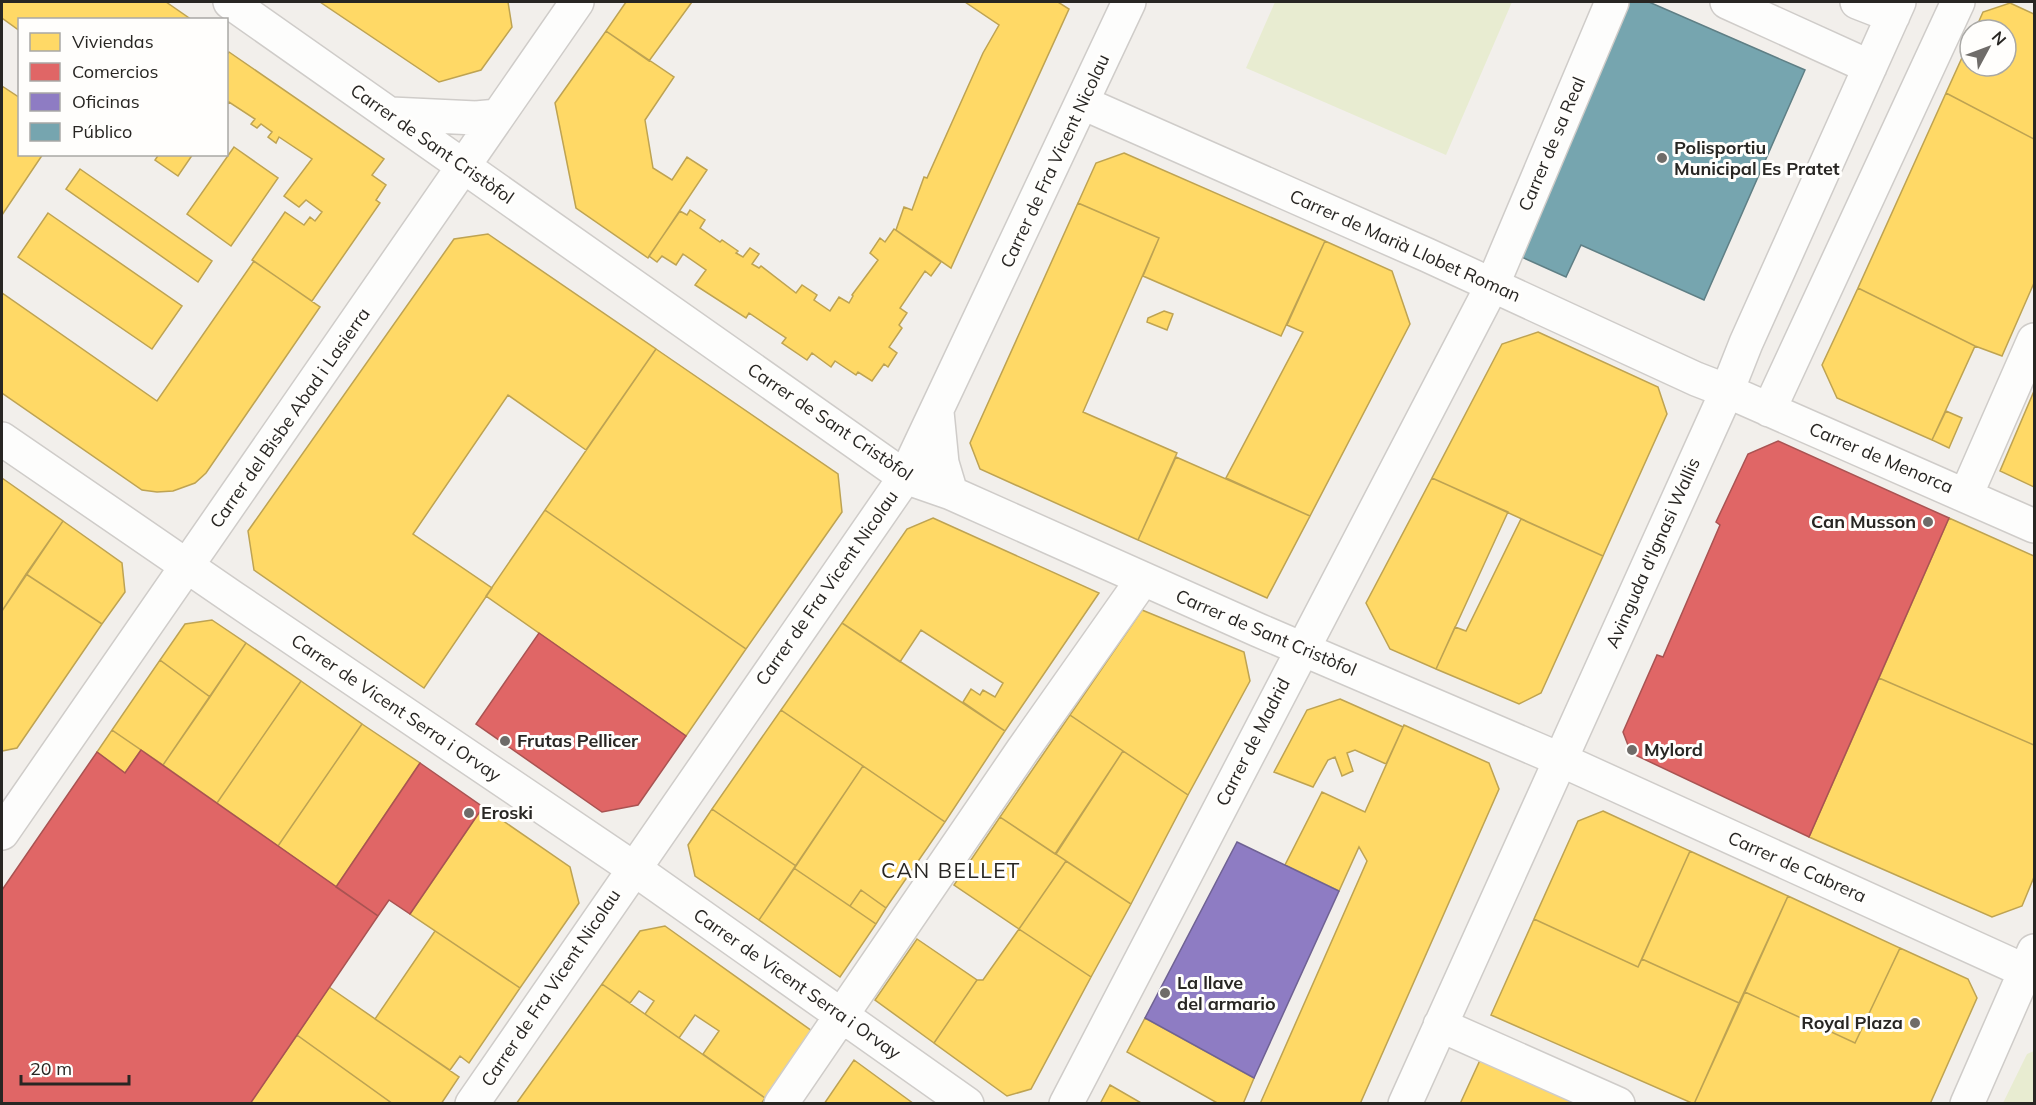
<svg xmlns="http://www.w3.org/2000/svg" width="2036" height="1105" font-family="Mulish,sans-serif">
  <rect width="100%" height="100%" fill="#f2efeb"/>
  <path fill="#e8ecd1" d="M1275,2H1512L1446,155L1246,68Z
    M2034,1051V1103H2003L2027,1054Z"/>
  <path fill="#ffd966" stroke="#bea352" stroke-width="1.5" d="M2,2H166L192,20H20V31L2,18Z
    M320,2H508L512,27L481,70L439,82Z
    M626,2H692L649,61L606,31Z
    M965,2H1058L1069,9L951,268L896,230L904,207L912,210L924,177L927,178L983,53L999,25Z
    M2010,3L2034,14V139L1946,93L1970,40V66H2006V30H1975L1983,12Z
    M606,31L674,77L645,120L653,168L672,180L687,157L707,170L648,258L576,208L555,103Z
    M229,52L384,159L372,175L386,185L376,200L380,203L312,301L252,260L285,212L304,225L310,217L315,221L322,212L306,200L299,207L284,196L312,159L279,137L276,143L268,137L272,132L261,124L257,128L251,124L255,119L229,102L226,106V56Z
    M2,86L20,98V154H43L2,215Z
    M1946,93L2034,139V283L2002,356L1975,346L1858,288Z
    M234,147L278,178L231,246L187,214Z
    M1124,153L1325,241L1281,336L1143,276L1159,238L1078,203L1096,163Z
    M159,154H193L178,176L155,160Z
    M80,169L212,261L198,282L66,189Z
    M1078,203L1159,238L1083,412L1177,453L1138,540L980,469L970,443Z
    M690,210L705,220L700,228L720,242L722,240L738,251L736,253L743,257L750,248L759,254L752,264L759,268L761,266L796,293L802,285L817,295L814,300L830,311L839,297L849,303L853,296L852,295L878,260L870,253L880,238L885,242L894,229L941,262L931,276L925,271L900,308L907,313L899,325L902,328L889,347L897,353L888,367L884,364L872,381L858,372L856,375L835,361L831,367L812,353L807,360L782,343L786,338L749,313L746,318L695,285L706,270L683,254L676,265L662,256L657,262L649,256L680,211L687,215Z
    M48,213L182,306L152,349L18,257Z
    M488,234L656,349L586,450L508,395L413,534L492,588L424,688L254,570L248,531L454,239Z
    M1325,241L1392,271L1410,324L1310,516L1226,478L1303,332L1287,325Z
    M254,261L320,307L206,473L195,483L173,491L157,492L142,490L2,393V293L157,401Z
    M1858,288L1975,346L1932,440L1837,398L1822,365Z
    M1164,311L1173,314L1167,330L1147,322L1148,318Z
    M1538,332L1658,387L1667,414L1603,556L1432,478L1502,344Z
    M656,349L838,474L842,512L746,649L545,510Z
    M2034,391V487L2000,471Z
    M1946,411L1962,418L1949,448L1932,440Z
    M1176,457L1310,516L1267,598L1138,540Z
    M2,478L63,521L2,611Z
    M1432,478L1508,512L1436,669L1390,649L1366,603Z
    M545,510L746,649L686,736L486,596Z
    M933,518L1099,593L1005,731L963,702L971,689L980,695L983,690L995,697L1003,683L921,630L900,662L842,623L907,529Z
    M1949,518L2034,556V745L1879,678Z
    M1521,519L1603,556L1541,693L1519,704L1436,669L1455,627L1466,631Z
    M63,521L122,563L125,592L102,624L26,574Z
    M26,574L102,624L17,748L2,751V611Z
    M1142,610L1244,652L1250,681L1188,795L1070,715Z
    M212,620L246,643L210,697L160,660L185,624Z
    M842,623L1005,731L945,822L781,710Z
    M246,643L301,681L217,803L163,765Z
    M160,660L210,697L163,765L112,730Z
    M1879,678L2034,745V877L2022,906L1992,917L1809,837Z
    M301,681L362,724L278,846L217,803Z
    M1340,699L1403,727L1386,764L1355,750L1347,753L1353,771L1342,776L1335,757L1328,760L1313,787L1274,772L1307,710Z
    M781,710L863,766L796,866L712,809Z
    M1070,715L1123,751L1055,854L1000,817Z
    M362,724L420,763L336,887L278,846Z
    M1404,725L1489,763L1499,789L1360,1104H1260L1367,861L1359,847L1339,891L1285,865L1322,792L1365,812Z
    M112,730L141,750L125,773L97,752Z
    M1123,751L1188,795L1131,904L1056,854Z
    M863,766L945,822L886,908L861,890L850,906L794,868Z
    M483,807L570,867L579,903L520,988L410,914Z
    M712,809L796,866L759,920L695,876L688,845Z
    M1603,811L1690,851L1638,967L1534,919L1578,821Z
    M1000,817L1066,861L1019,929L954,885Z
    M1690,851L1788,896L1739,1003L1642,959Z
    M1066,861L1131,904L1091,977L1019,929Z
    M794,868L876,924L840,977L759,920Z
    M861,890L886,908L876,924L850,906Z
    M1788,896L1900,948L1855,1043L1745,992Z
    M1534,919L1638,967L1642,959L1739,1003L1694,1104L1491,1015Z
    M665,926L812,1031L765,1098L703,1054L719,1031L695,1015L679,1038L645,1014L654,1001L639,991L630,1003L602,984L640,931Z
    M1019,929L1091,977L1031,1089L1007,1096L934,1043L977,980H983Z
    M435,931L520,988L469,1063L460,1056L450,1070L375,1019Z
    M917,939L977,980L934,1043L875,1000Z
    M1900,948L1968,979L1977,998L1930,1104H1694L1745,992L1855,1043Z
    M602,984L765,1098L761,1104H516Z
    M329,987L459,1077L441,1104H393L297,1035Z
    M1145,1018L1254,1078L1243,1104H1219L1127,1052Z
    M297,1035L393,1104L250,1103Z
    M1481,1058L1584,1104H1460Z
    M854,1060L914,1104H824Z
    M1110,1085L1143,1104H1100Z"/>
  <path fill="#e06666" stroke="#a95352" stroke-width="1.5" d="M1778,441L1949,518L1809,837L1631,753L1623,732L1657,655L1663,657L1720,525L1716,522L1748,454Z
    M539,633L686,736L638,805L602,812L476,724Z
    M141,750L378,916L250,1104H2V890L97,752L125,773Z
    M420,763L483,807L410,914L389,900L378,916L336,887Z"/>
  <path fill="#8e7cc3" stroke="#6f6293" stroke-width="1.5" d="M1237,842L1339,891L1254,1078L1145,1018Z"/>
  <path fill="#76a5af" stroke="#5f7f85" stroke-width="1.5" d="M1626,2H1649L1805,70L1704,300L1581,245L1566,277L1515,254Z"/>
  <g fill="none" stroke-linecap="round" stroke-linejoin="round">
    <g stroke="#cfccc9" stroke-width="36">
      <path id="minor" d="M230,2L905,477L951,493L1258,630L1559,759L2034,975
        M1727,2L1870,67
        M1857,2L1893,16
        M1083,103L1427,255L1696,379L1727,391L2034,526
        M391,114L476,118L498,116
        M1769,410L1958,2
        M937,412L942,463L951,493
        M2,439L232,597L633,868L967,1104
        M1966,495L2034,340
        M2,833L577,2
        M1440,1025L1618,1104
        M472,1104L905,477L1129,2
        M781,1104L1022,751L1143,579
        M1066,1104L1492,286L1612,2
        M1405,1104L1727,391L1746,343L1899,2
        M1967,1104L2034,951"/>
    </g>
    <use href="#minor" stroke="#fdfdfc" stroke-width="33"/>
  </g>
  <g fill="#6f6c69" stroke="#fffefc" stroke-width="2">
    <circle cx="1662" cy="158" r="6"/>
    <circle cx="1928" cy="522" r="6"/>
    <circle cx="505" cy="741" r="6"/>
    <circle cx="1632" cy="750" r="6"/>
    <circle cx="469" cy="813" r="6"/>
    <circle cx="1165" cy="993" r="6"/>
    <circle cx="1915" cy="1023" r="6"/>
  </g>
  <g text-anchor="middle" stroke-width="6" stroke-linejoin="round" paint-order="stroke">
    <g font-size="18" fill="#282623" stroke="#fffefc">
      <text transform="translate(432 144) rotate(35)" y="6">Carrer de Sant Cristòfol</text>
      <text transform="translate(1552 144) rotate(-67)" y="6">Carrer de sa Real</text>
      <text transform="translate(1055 161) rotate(-65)" y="6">Carrer de Fra Vicent Nicolau</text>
      <text transform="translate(1405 246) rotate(24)" y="6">Carrer de Marià Llobet Roman</text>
      <text transform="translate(290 418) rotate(-55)" y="6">Carrer del Bisbe Abad i Lasierra</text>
      <text transform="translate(830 422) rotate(34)" y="6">Carrer de Sant Cristòfol</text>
      <text transform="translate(1881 458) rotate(23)" y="6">Carrer de Menorca</text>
      <text transform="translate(1653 553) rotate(-66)" y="6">Avinguda d'Ignasi Wallis</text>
      <text transform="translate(827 588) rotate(-55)" y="6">Carrer de Fra Vicent Nicolau</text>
      <text transform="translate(1266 633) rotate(23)" y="6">Carrer de Sant Cristòfol</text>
      <text transform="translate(396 708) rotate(34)" y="6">Carrer de Vicent Serra i Orvay</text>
      <text transform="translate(1253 742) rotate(-63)" y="6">Carrer de Madrid</text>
      <text transform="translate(1797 867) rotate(24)" y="6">Carrer de Cabrera</text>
      <text transform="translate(797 984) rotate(35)" y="6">Carrer de Vicent Serra i Orvay</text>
      <text transform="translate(551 988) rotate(-56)" y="6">Carrer de Fra Vicent Nicolau</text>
    </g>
    <g font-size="18" font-weight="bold" fill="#282623" stroke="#fffefc" text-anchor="start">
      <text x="1674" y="154">Polisportiu<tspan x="1674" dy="21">Municipal Es Pratet</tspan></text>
      <text x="1916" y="528" text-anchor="end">Can Musson</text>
      <text x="517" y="747">Frutas Pellicer</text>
      <text x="1644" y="756">Mylord</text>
      <text x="481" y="819">Eroski</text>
      <text x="1177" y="989">La llave<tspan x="1177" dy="21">del armario</tspan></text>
      <text x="1903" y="1029" text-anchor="end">Royal Plaza</text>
    </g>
    <g font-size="21" letter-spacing="1.5" fill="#282623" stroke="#fffefc">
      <text x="951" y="878">CAN BELLET</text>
    </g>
  </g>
  <rect width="2036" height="1105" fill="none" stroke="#282623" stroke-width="6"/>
  <rect x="18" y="18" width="210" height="138" fill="#fffefc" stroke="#a9a8a5" stroke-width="1.5"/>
  <rect x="30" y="33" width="30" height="18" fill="#ffd966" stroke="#a9a8a5" stroke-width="1.5"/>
  <text x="72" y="48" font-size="18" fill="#282623">Viviendas</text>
  <rect x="30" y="63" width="30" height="18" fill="#e06666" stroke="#a9a8a5" stroke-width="1.5"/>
  <text x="72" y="78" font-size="18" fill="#282623">Comercios</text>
  <rect x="30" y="93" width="30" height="18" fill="#8e7cc3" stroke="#a9a8a5" stroke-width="1.5"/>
  <text x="72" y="108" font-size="18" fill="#282623">Oficinas</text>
  <rect x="30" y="123" width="30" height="18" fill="#76a5af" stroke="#a9a8a5" stroke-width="1.5"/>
  <text x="72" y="138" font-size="18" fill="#282623">Público</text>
  <g transform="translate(1988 48) rotate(49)"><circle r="28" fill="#fffefc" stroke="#a9a8a5" stroke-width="1.5"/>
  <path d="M0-4.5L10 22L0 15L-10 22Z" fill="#6f6c69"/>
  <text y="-9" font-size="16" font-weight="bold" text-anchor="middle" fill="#282623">N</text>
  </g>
  <path d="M21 1075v9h108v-9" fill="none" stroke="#282623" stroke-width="3"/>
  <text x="30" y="1075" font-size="18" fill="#282623" stroke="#fffefc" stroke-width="4.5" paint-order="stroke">20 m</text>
</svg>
